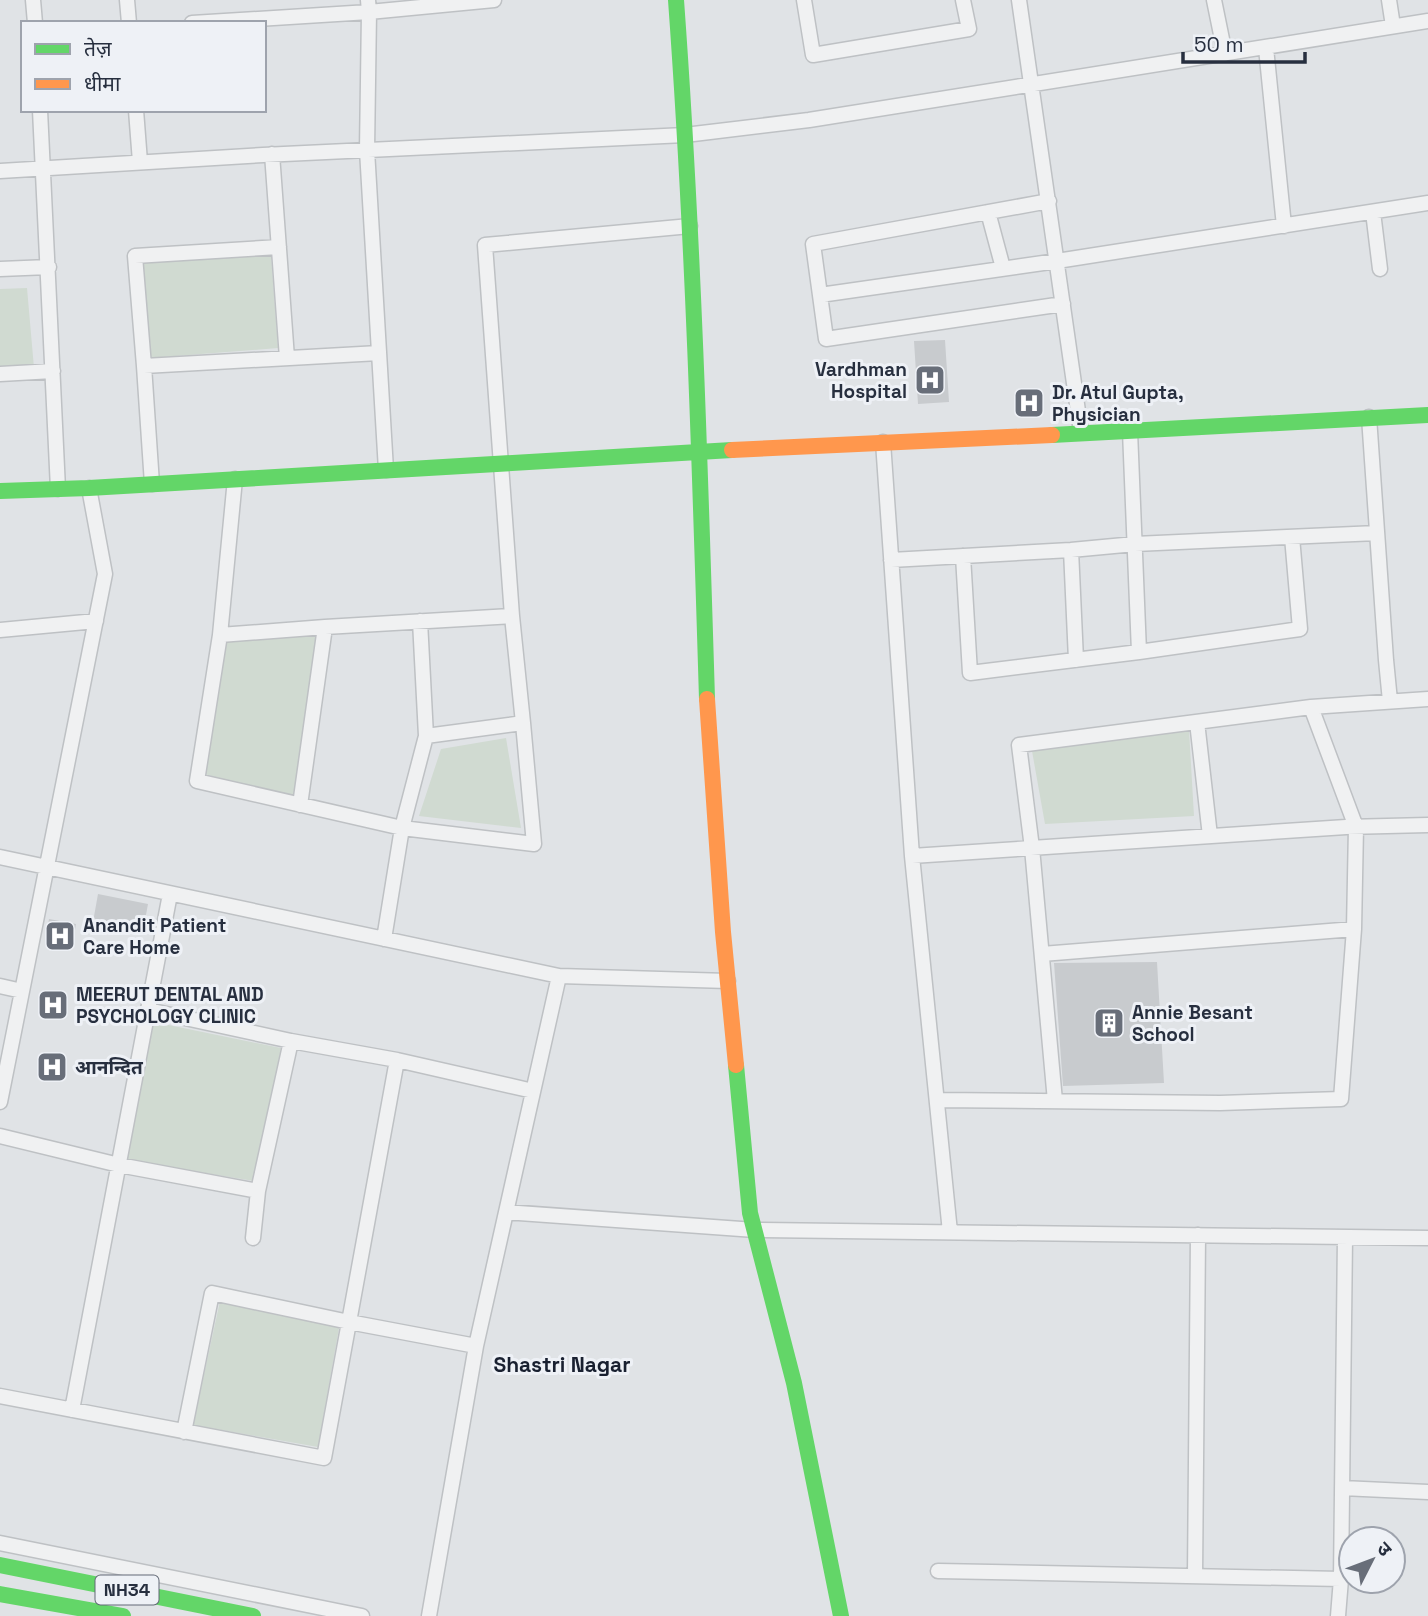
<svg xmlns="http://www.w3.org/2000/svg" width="1428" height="1616" font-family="'Space Grotesk','Noto Sans Devanagari',sans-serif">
  <rect width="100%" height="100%" fill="#e0e3e6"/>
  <path fill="#d0dad1" d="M271,255L278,348L150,358L142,262Z
    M27,288L34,368L0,369V289Z
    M316,635L295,797L204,774L226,640Z
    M1189,730L1194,816L1045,824L1032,751Z
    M506,738L521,828L419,816L441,749Z
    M154,1022L281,1048L254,1181L126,1160Z
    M220,1301L339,1328L318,1447L193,1425Z"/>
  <path fill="#c8cbce" d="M945,340L949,402L918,404L914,341Z
    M98,894L148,904L143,931L93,922Z
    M49,919L76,924L72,948L45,943Z
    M1157,962L1164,1083L1063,1086L1054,963Z"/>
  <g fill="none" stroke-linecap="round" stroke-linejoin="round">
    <g stroke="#bec1c4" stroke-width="17">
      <path id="street" d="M33,0L35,23
        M127,0L129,23
        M804,0L813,55L969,29L963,0
        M1019,0L1081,432
        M1214,0L1225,54
        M1389,0L1393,26
        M192,23L369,12L368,0
        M1266,48L1284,226
        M40,110L58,489
        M136,110L140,162
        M272,154L287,358
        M0,171L263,155L685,135L809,120L1428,21
        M1049,201L813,244L826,339L1063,304
        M988,212L1003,268
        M1373,212L1380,269
        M0,269L49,267
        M820,295L1057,261L1428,203
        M144,366L135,256L279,247
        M0,374L53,371
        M1369,417L1386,660L1390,701
        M1130,431L1139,652L1300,629L1292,537
        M883,442L912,856L950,1232
        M386,470L367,150L369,12L494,0
        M152,484L144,366L379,353
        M1071,550L1076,660
        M963,556L970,673L1139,652
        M891,560L1071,550L1135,544L1377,533
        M512,616L485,245L690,226
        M420,621L426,736
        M325,627L512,616L523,723
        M0,630L96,621
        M220,635L235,479
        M1311,707L1428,699
        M1197,722L1210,836
        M523,723L534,844L402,828L426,736Z
        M300,805L325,627L220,635L197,781L402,828L384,939
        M912,856L1346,827L1428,825
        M0,857L559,976L476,1346L429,1616
        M1042,954L1354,929
        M559,976L728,981
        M0,986L22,991
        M291,1041L397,1060L349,1322L476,1346
        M397,1060L533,1091
        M937,1100L1220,1103L1341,1099L1354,929L1356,827L1311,707L1019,745L1032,848L1055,1101
        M0,1102L105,574L89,488
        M0,1136L119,1165L258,1191L291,1041L148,1010
        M506,1212L755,1230L1428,1238
        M253,1238L258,1191
        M0,1396L324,1458L349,1322L212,1293L184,1432
        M72,1410L170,894
        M1342,1488L1428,1492
        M0,1543L362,1616
        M938,1571L1341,1579
        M1195,1576L1198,1235
        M1338,1616L1341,1579L1345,1237"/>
    </g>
    <use href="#street" stroke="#f0f1f2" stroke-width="14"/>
    <path stroke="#63d668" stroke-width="16" d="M676,0C693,233 700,466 707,699
      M1052,435L1428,415
      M0,491L89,488L732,450
      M736,1065L750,1213L794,1383L841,1616
      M0,1565L253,1616
      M0,1594L123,1616"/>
    <path stroke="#ff974d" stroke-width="16" d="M732,450L1052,435
      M707,699L723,932L736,1065"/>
  </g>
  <defs>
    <g id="hospital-square" transform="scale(1.575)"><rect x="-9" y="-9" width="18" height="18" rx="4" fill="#686e79" stroke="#eef1f6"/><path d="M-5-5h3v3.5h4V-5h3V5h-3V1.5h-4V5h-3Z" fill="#fff"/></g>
    <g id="building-square" transform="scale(1.575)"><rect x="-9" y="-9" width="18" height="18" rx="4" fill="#686e79" stroke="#eef1f6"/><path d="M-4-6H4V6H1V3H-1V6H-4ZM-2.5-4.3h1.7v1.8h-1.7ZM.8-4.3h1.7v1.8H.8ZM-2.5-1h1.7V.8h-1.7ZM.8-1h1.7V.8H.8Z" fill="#fff"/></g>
  </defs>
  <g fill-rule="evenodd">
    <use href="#hospital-square" x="930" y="380"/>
    <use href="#hospital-square" x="1029" y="403"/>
    <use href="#hospital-square" x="60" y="936"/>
    <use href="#hospital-square" x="53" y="1005"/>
    <use href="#building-square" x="1109" y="1023"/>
    <use href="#hospital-square" x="52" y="1067"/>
  </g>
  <g text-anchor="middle" stroke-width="6" stroke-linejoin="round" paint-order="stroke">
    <rect fill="#eef1f6" stroke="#636976" stroke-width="2" x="95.5" y="1575.5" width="63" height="29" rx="5"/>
    <g font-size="18" font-weight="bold" fill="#272f3f">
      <text x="127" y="1596">NH34</text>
    </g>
    <g font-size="19" font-weight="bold" fill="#272f3f" stroke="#eef1f6" text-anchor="start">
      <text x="907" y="376" text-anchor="end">Vardhman<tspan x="907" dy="22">Hospital</tspan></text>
      <text x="1052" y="399">Dr. Atul Gupta,<tspan x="1052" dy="22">Physician</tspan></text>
      <text x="83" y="932">Anandit Patient<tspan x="83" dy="22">Care Home</tspan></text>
      <text x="76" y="1001">MEERUT DENTAL AND<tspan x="76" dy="22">PSYCHOLOGY CLINIC</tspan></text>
      <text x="1132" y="1019">Annie Besant<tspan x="1132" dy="22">School</tspan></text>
      <text x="75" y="1074">आनन्दित</text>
    </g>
    <g font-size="21" font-weight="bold" fill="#192030" stroke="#eef1f6">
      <text x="562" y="1372">Shastri Nagar</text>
    </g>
  </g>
  <rect x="21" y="21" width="245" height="91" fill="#eef1f6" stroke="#9ea3ad" stroke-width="2"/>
  <rect x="35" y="44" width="35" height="10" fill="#63d668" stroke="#9ea3ad" stroke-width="2"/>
  <text x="84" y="56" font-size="21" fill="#272f3f">तेज़</text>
  <rect x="35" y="79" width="35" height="10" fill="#ff974d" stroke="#9ea3ad" stroke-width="2"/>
  <text x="84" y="91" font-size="21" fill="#272f3f">धीमा</text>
  <g transform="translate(1372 1560) rotate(48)"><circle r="33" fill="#eef1f6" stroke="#9ea3ad" stroke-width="2"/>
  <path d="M0-5L12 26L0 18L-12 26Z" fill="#686e79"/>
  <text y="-10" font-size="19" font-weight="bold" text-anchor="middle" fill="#272f3f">उ</text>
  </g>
  <path d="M1183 52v10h122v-10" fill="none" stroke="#272f3f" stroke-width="3.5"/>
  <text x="1194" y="52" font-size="21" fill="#272f3f" stroke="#eef1f6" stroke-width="5" paint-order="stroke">50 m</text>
</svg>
